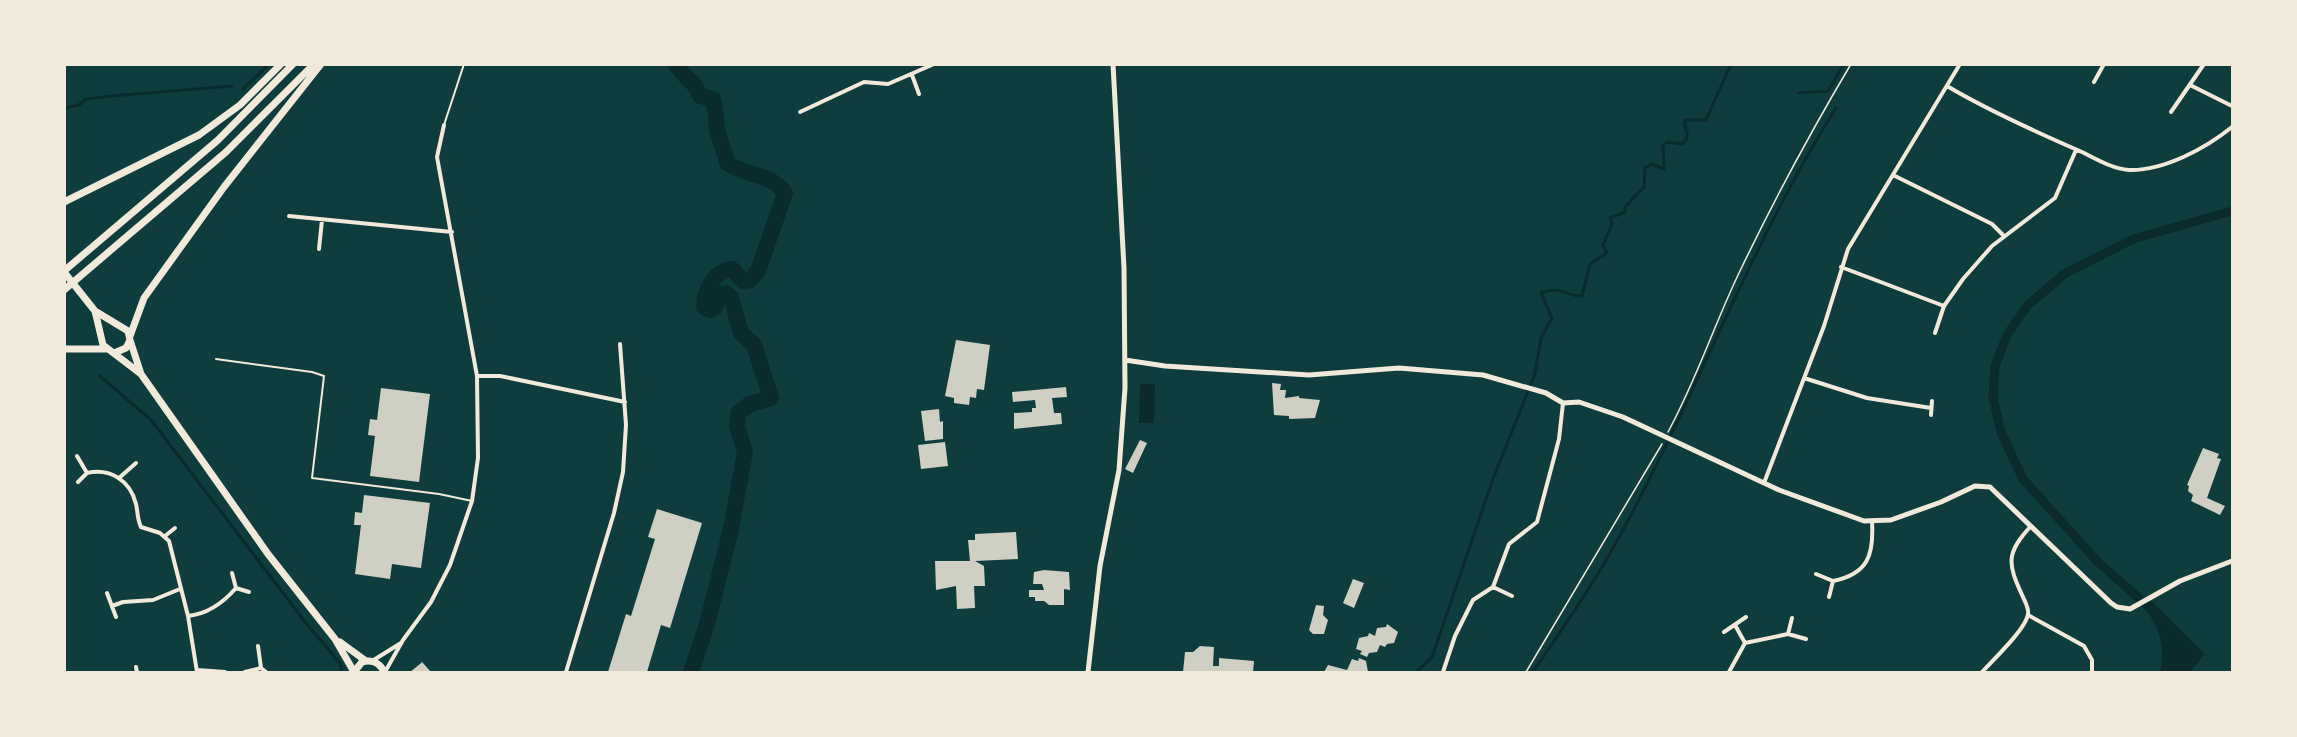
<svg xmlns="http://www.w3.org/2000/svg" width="2297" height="737" font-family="Barlow,sans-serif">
  <rect width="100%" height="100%" fill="#0f3d3e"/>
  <path fill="#0a2a2b" d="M1140,384H1155L1154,423H1139Z
    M2151,601L2205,654L2190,672H2160C2166,648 2159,625 2143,606Z"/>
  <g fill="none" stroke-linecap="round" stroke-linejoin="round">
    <path stroke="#0a2a2b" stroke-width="3" d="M243,89L269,64
      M1799,93L1828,91L1844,64
      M64,108L79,105L86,99L111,96L232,86
      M100,376L151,420L309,627L340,663L342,672
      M1416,672L1432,657L1493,479L1535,374L1541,338L1552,318L1541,293C1560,285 1567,297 1582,296L1590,264L1607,253L1603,245L1612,224L1610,218L1625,212V207L1644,187L1645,168L1652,164L1664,169L1663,145L1668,142L1682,144C1693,135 1683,131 1685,120H1706L1731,64
      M1533,672C1557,636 1583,600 1605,562C1690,415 1745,252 1836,108"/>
    <path stroke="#0a2a2b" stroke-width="9" d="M2150,608L2097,561L2023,479L2001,432L1993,398L1995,366L2007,335L2027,306L2064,274L2133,239L2232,211"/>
    <path stroke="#0a2a2b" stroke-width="16" d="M676,64C684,80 693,77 700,96L713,99C716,110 716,118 717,129C719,140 725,151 727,163C746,176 771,173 785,193L758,271L750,280L743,281L732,269C715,270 704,291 704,307L710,310L715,307L721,294L726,293L731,297L741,333L754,345L771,398L750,404L739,412L737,426L745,452L731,529L707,624L691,672"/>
  </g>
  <path fill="#cfcfc3" d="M956,340L990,345L984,390L977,389L976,398L970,397L969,405L954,403V398L945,396Z
    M1272,383L1281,384L1280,390H1286L1285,398L1299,396V398L1320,400L1315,418L1289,419V416L1274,415Z
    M1066,387L1067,397L1052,398L1054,413H1061L1062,424L1014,429V413L1032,412V408H1036L1035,400L1013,402L1012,392Z
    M381,388L430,394L419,482L370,476L375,436L368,435L370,419L377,420Z
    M939,409L940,422L943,421V439L925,441L921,411Z
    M1140,440L1147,443L1133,473L1125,469Z
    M945,442L948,466L921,469L918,445Z
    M2203,448L2219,454L2217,458L2221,459L2207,498L2225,506L2220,515L2191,501L2193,495L2188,491L2189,486L2187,485Z
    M364,495L430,503L421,568L392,564L390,579L355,574L361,525H354L355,512L362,513Z
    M657,509L702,523L670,628L661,625L647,672H608L626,614L631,616L655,539L648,537Z
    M1016,532L1018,559L975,561L984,566L985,586H974L975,608L957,609L956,586L936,590L935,561H970L968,540H975V534Z
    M1044,570L1069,572L1070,590L1064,589V605H1049L1044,601H1035V597H1029V590H1044L1042,584H1033L1034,572Z
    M1353,579L1364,583L1354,608L1343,603Z
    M1316,605L1324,606L1323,615L1328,620L1324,634H1313L1309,630Z
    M1387,624L1398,632L1394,643L1387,644L1385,647L1380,645L1377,652L1369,653L1367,657L1360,654L1362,651L1356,649L1359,638L1368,636L1369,633L1375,636L1377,628L1386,627Z
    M1200,646L1214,647L1213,666H1219V658L1254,661L1253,672H1183L1185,652H1193Z
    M1359,658L1366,661L1368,672H1324L1328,665L1347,670L1352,659L1358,661Z
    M422,662L431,672H410L420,664Z"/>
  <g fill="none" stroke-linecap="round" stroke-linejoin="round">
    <path stroke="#f1e9da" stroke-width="1.5" d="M1668,432C1696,381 1714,325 1739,273C1773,202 1810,133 1851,64
      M1526,672L1662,444"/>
    <path stroke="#f1e9da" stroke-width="2" d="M444,125L464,64
      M216,359L312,372L324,376L312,478L439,494L472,501"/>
    <path stroke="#f1e9da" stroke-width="4" d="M912,75L919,94
      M2094,82L2104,64
      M2190,85L2232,106
      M1947,86C1989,111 2036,132 2082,152C2096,159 2113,169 2129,170C2164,171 2206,148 2232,127
      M800,112L864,82L888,84L934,64
      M2171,112L2204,64
      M1893,175L1992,224L2004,236
      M289,216L452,232
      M319,249L322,220
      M1841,267L1944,306L1963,279L1992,246L2055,198L2076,150
      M1935,333L1944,306
      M477,376H500L625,402
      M1804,378L1867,398L1931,408
      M1931,415L1932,401
      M77,456L87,473L78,482
      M87,473C110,468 130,480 136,504C138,512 137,519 141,527L160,533L169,541L188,616L197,672
      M119,478L136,463
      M1764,483L1824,326L1848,249L1960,64
      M165,536L175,528
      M232,573L236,588
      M1816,574L1833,581
      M1493,587L1512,596
      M236,588L249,592
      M107,593L116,617
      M1829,597L1833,581C1868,574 1874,555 1872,522
      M112,606L123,602L153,600L180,589
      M2028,615L2084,646L2092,660V672
      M188,616C207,614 223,603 236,588
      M1735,625L1745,643
      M1724,632L1746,617
      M1788,634L1792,618
      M258,646L261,668L266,672
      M372,661L401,643
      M136,667L137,672
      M197,670L225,672
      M245,672L261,668
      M385,672L403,640L431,602L450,565L472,501L478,458L477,376L437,157L444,125
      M566,672L614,513L623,472L626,425L620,344
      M1443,672L1455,636L1473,600L1493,587L1509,544L1537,522L1559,439L1563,403
      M1729,672L1745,643L1788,634L1806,639
      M1982,672C1993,660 2026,629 2028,614C2029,608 2025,602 2023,597C2007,563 2006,553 2031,526"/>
    <path stroke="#f1e9da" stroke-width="5" d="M1125,360L1165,366L1309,375L1399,368L1483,375L1546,393L1563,403L1579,402L1623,417L1779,490L1864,521L1891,520L1941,502L1975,486L1990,487L2111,603L2117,607L2130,609L2180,581L2232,561
      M1088,672L1100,566L1119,470L1125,388L1124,268L1113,64"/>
    <path stroke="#f1e9da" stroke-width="7" d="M64,272L95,311L128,331L130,340L126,348L114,353
      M95,311L103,345L141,374L268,554L335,639L354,672
      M130,340L141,374
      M340,642L366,661
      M354,672L362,662C372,659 380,663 384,672"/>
    <path stroke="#f1e9da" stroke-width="7" d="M64,202L199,135L240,105L281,64
      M64,271L218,140L293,64
      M64,290L226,152L314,64
      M130,336L144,298L224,187L321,64
      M64,349H106"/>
  </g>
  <rect width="2297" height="737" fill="none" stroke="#f1e9da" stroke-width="132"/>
</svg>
